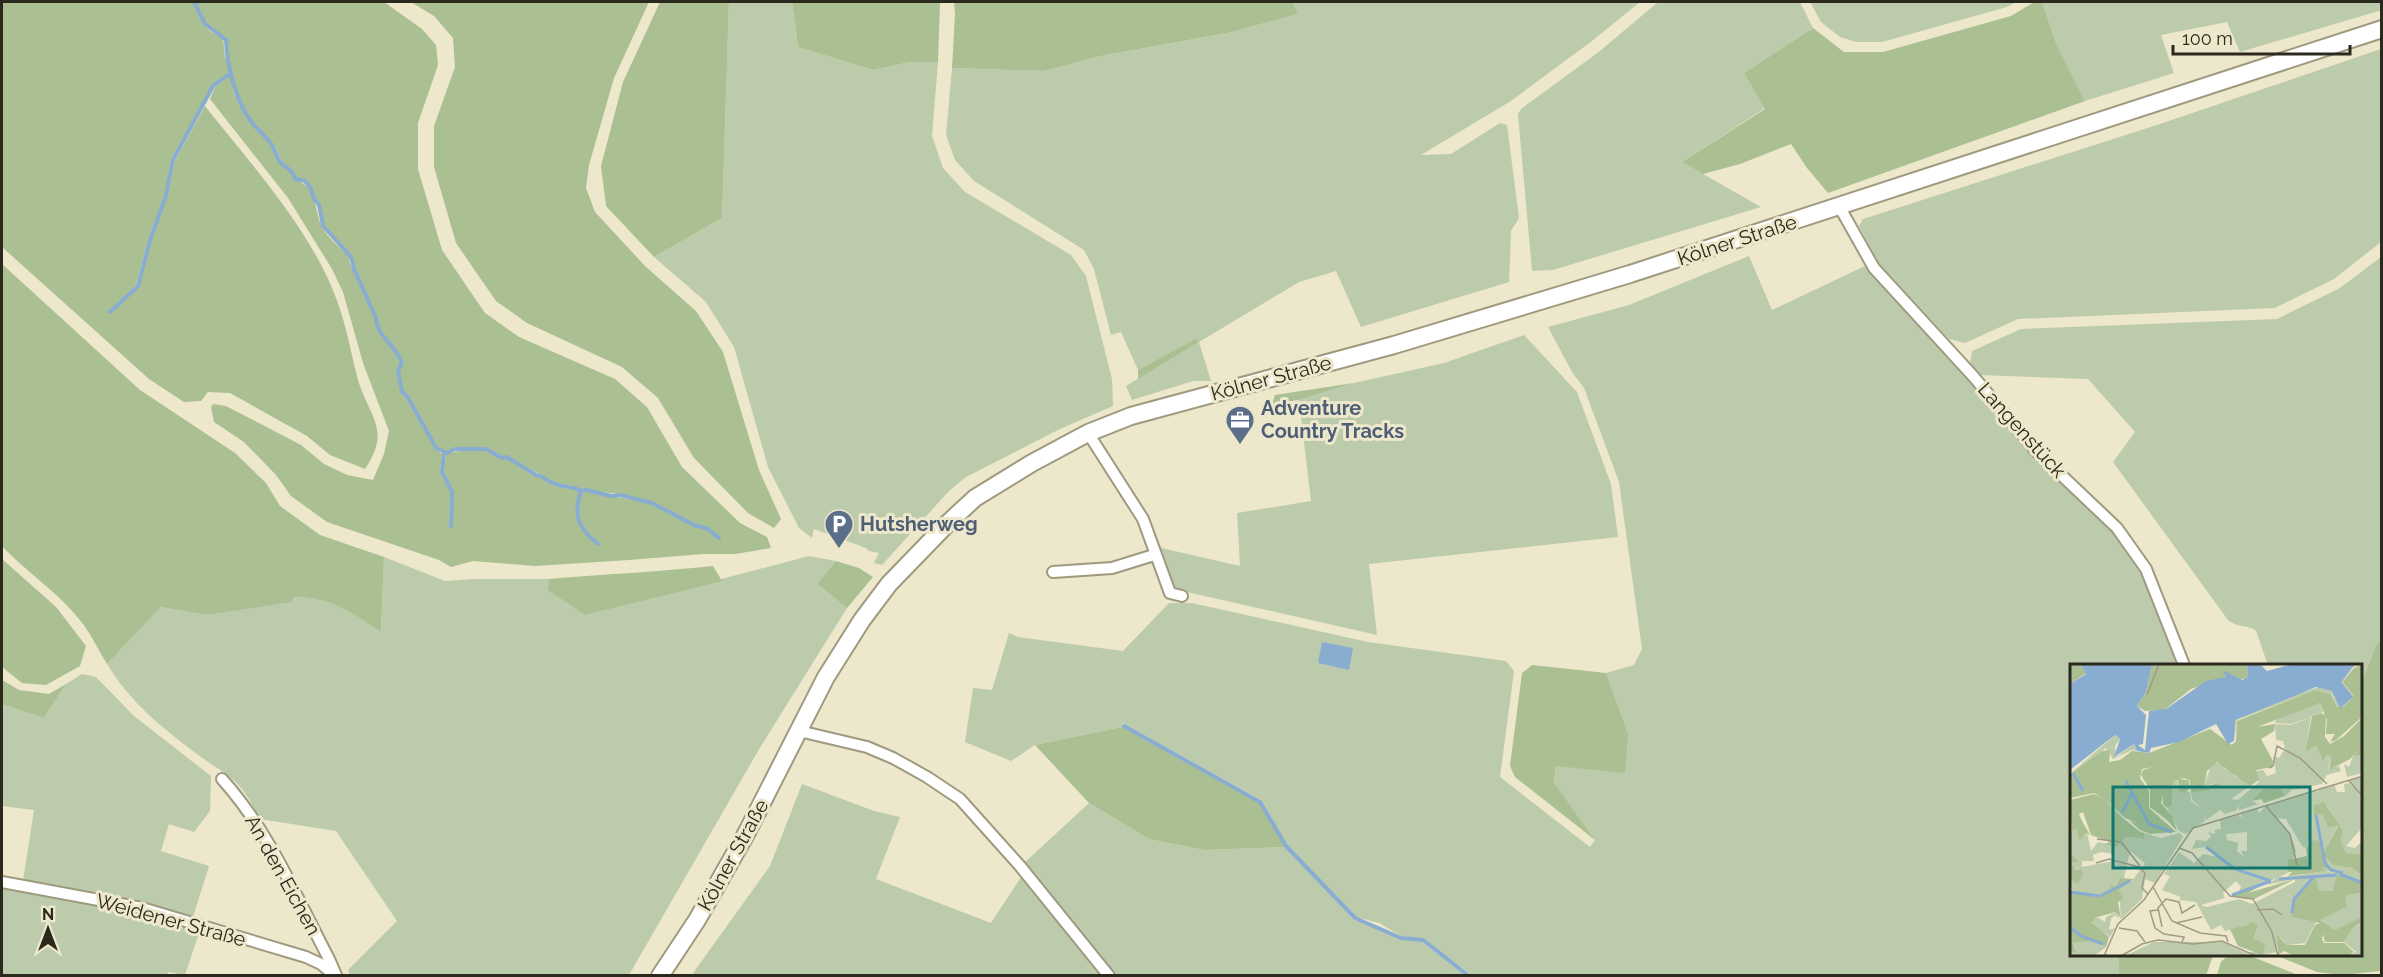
<svg xmlns="http://www.w3.org/2000/svg" width="2383" height="977" font-family="Raleway,sans-serif">
  <rect width="100%" height="100%" fill="#ede7cb"/>
  <path fill="#bdcbad" d="M729,2H792L798,47L873,70L910,62H938L932,136L943,168L965,192L1071,255L1086,276L1112,379L1113,406L1060,429L966,477L949,491L882,565L874,563L879,553L869,551L866,548L814,529L812,538L799,528L768,467L734,347L706,302L654,257L722,218Z
    M1293,2H1640L1592,41L1511,101L1421,155L1451,154L1500,123L1507,125L1519,218L1511,231L1509,282L1361,327L1336,271L1299,282L1199,342L1211,381H1193L1132,400L1126,386L1199,342L1196,340L1138,370L1121,332L1111,335L1094,269L1084,250L974,181L955,160L946,135L952,68L1044,71L1101,56L1232,32L1298,14Z
    M1658,2H1800L1813,28L1744,73L1765,108L1682,162L1761,207L1553,270L1532,271L1518,114L1521,109L1600,51Z
    M1810,2H2016L2007,7L1882,42H1856L1840,37L1821,22Z
    M2042,2H2381L2382,10L2240,52L2227,22L2161,35L2174,73L2085,101L2056,43Z
    M2381,49V242L2334,279L2275,308L2018,319L1965,343L1949,339L1880,265L1859,226L1863,219L2157,125Z
    M1749,256L1772,310L1867,265L2114,531L2140,572L2178,665H2071V954L2119,955V975H1472L1423,939L1401,936L1379,923L1356,917L1287,845L1261,800L1122,723V727L1035,745L1011,761L965,742L973,688L992,690L1009,633L1018,637L1123,651L1169,603H1192L1368,642L1506,661L1514,671L1500,777L1590,847L1595,840L1554,784L1556,766L1628,733L1606,673L1634,665L1642,649L1619,482L1584,388L1572,372L1548,327L1629,305Z
    M2381,257L2382,641L2377,643L2361,684L2360,665H2268L2256,631C2247,624 2237,628 2228,620L2113,462L2135,432L2088,379L1979,375L1970,364L1972,351L2021,329L2277,319L2340,288Z
    M1524,335L1577,392L1611,484L1618,537L1369,564L1377,635L1178,590L1168,579L1157,547L1240,566L1237,513L1311,501L1299,400L1354,383L1444,363Z
    M809,556L836,561L817,584L847,608L758,751L629,975H350L348,970L397,921L336,831L260,819C254,809 249,797 241,788C230,775 215,767 201,757C165,730 131,704 107,664L161,607L206,615L294,597L320,598L351,611L381,632L384,557L445,581L472,579H549V590L585,615Z
    M82,674L96,677L134,716L211,776L210,811L194,832L169,824L161,851L209,866L193,917L145,903L23,881L34,810L2,806V704L44,718L66,684Z
    M802,784L874,811L900,817L876,879L991,923L1023,874L1105,976H691L770,866Z
    M1089,803L1149,839L1204,850L1285,847L1354,920L1378,927L1400,939L1422,942L1466,975H1113L1022,865Z
    M2,886L139,914L200,930L185,975L168,972L167,976L2,975Z"/>
  <path fill="#aabf92" d="M2,2H193C199,17 205,33 223,37L225,57L231,72L212,85L171,160L165,195L148,240L136,285L108,312L110,314L139,286L151,241L168,196L175,161L205,106C250,163 307,225 334,293C345,319 350,349 357,376C367,416 393,427 365,469L330,455L307,436L230,393L208,392L201,401L184,402L149,379L2,247Z
    M195,2H384L422,29L436,45L438,65L418,123V169L442,250L485,313L519,337L615,379L647,407L682,467L740,523L767,537L771,548L735,554H703L629,560L535,566L473,561L451,567L439,560L327,522L291,496L276,475L244,442L214,422L211,407L213,404L226,406L301,445L324,464L347,475L373,480L384,454L389,431L363,363L343,292L332,269L288,198L210,99L215,87L231,75L234,93L250,123L274,149L279,162L291,171L294,180C317,185 314,207 321,225C326,237 341,248 350,258L349,261L375,318C376,338 397,346 401,364L397,371L401,393L406,397L436,449L442,454L440,472L450,492L449,528H452L453,492L444,471L446,454C458,450 471,449 484,450C493,450 497,460 507,458L536,476C543,477 546,482 553,485C563,490 568,484 580,493L587,491L652,504L693,526L708,530L720,539L721,538L708,528L694,524L653,502L621,494L581,490L572,485L554,484L540,474L512,461L507,456C498,458 494,449 485,448C473,447 458,446 448,452L437,447L408,396L403,392L399,369L404,363C398,345 378,337 377,317L355,269L352,257L324,225L320,204L314,196L312,188L306,180L296,178L292,170L281,161L276,147L252,122L236,92L227,56V40L206,24Z
    M411,2H649L614,78L589,165L586,188L595,212L645,266L696,311L723,352L759,470L781,519L774,528L748,513L694,458L658,398L622,367L527,323L496,301L456,243L434,167V126L455,67L453,38L434,16Z
    M660,2H729L722,218L654,257L606,206L601,166L623,82Z
    M792,2H940L938,62H910L873,70L798,47Z
    M954,2H1293L1298,14L1232,32L1101,56L1044,71L952,68L955,14Z
    M2034,2H2042L2056,43L2085,101L1828,193L1807,168L1791,144L1740,164L1703,174L1682,162L1765,109L1744,73L1813,28L1844,52H1883L2011,16Z
    M2,264L140,390L235,453L266,483L280,506L320,535L384,557L381,632C351,612 332,597 294,597L291,602L206,615L161,607L107,664C99,651 92,636 83,624C61,594 27,573 2,546Z
    M1196,339L1199,342L1138,379V370Z
    M1354,383L1299,400L1272,404L1275,395Z
    M2,559L56,607L86,646L80,666L46,685L22,683L2,667Z
    M836,561L859,568L873,577L847,608L817,584Z
    M713,566L722,581L585,615L548,590L549,579C604,574 659,572 713,566Z
    M2381,641V971L2341,975L2317,972L2275,955L2360,954L2361,684L2377,643Z
    M1532,665L1606,673L1628,733L1625,773L1556,766L1554,783L1595,840L1515,777L1510,766L1522,673Z
    M2,680L19,690L49,694L66,684L44,718L2,704Z
    M1122,727L1259,803L1285,847L1204,850L1149,839L1089,803L1035,745Z
    M2229,954L2248,955L2298,975H2217L2221,962Z
    M2119,955V954L2213,955L2206,976L2119,975Z"/>
  <path fill="#89add1" d="M1322,642L1353,648L1349,670L1318,663Z"/>
  <g fill="none" stroke-linecap="round" stroke-linejoin="round">
    <path stroke="#89add1" stroke-width="4" d="M194,2L205,24L226,40C227,66 236,103 253,124C259,131 266,137 272,145C276,150 276,157 280,162C287,170 291,167 295,179L305,181L311,189L313,197L319,205L323,226L351,257L354,269L376,318C377,337 397,346 402,363L398,370L402,392L407,396L436,448L447,453L455,449H486L502,458L507,457L536,475C544,476 548,482 555,484C565,488 571,485 581,491L587,490L611,496L620,495L652,503L694,525L708,529L719,538
      M110,312L138,286L150,240L166,196L173,160L213,86L231,73
      M444,453L442,472L452,492L451,527
      M581,491C573,516 578,528 598,544
      M1124,726L1260,802L1286,846L1355,918L1401,938L1423,940L1469,976"/>
    <g stroke="#9f9a7f" stroke-width="14">
      <path id="minor" d="M1839,206L1874,268L1973,376L2035,450L2117,528L2146,569L2184,665
        M1088,433L1143,519L1170,593L1182,596
        M1053,572L1112,568L1154,555
        M799,731L867,747L893,758L927,777L960,799L1020,866L1109,976
        M222,779C269,831 297,898 329,959L336,975
        M2,882L142,908L306,957L321,964L335,976"/>
    </g>
    <g stroke="#9f9a7f" stroke-width="20">
      <path id="primary" d="M660,976L697,920L746,834L826,677L862,620L889,584L948,523L975,498L1032,463L1088,433L1131,416L1394,345L1630,274L2382,29"/>
    </g>
    <use href="#minor" stroke="#fff" stroke-width="10"/>
    <use href="#primary" stroke="#fff" stroke-width="16"/>
  </g>
  <defs>
    <g id="office-pin" transform="scale(1.5)"><path d="M0 17L-7.5 6A9.5 9.5 0 1 1 7.5 6Z" fill="#5c6f8a" stroke="#ede7cb"/><path d="M-6-3h4V-5.5h4V-3h4V5H-6ZM-1-4.5V-3h2v-1.5ZM-6 0V1H6V0Z" fill="#fff"/></g>
    <g id="parking-pin" transform="scale(1.5)"><path d="M0 17L-7.5 6A9.5 9.5 0 1 1 7.5 6Z" fill="#5c6f8a" stroke="#ede7cb"/><path d="M-3.5-5.5H1a3.5 3.5 0 0 1 0 7H-1V5.5H-3.5ZM-1-3.4V-.6H.8a1.4 1.4 0 0 0 0-2.8Z" fill="#fff"/></g>
  </defs>
  <g fill-rule="evenodd">
    <use href="#office-pin" x="1240" y="420"/>
    <use href="#parking-pin" x="839" y="524"/>
  </g>
  <g text-anchor="middle" stroke-width="6" stroke-linejoin="round" paint-order="stroke">
    <g font-size="20" fill="#2b291e" stroke="#ede7cb">
      <text transform="translate(1737 240) rotate(-18)" y="7">Kölner Straße</text>
      <text transform="translate(1271 378) rotate(-15)" y="7">Kölner Straße</text>
      <text transform="translate(2022 430) rotate(48)" y="7">Langenstück</text>
      <text transform="translate(733 855) rotate(-61)" y="7">Kölner Straße</text>
      <text transform="translate(283 875) rotate(61)" y="7">An den Eichen</text>
      <text transform="translate(171 920) rotate(15)" y="7">Weidener Straße</text>
    </g>
    <g font-size="20" font-weight="bold" fill="#4e5e75" stroke="#ede7cb" text-anchor="start">
      <text x="1261" y="415">Adventure<tspan x="1261" dy="23">Country Tracks</tspan></text>
      <text x="860" y="531">Hutsherweg</text>
    </g>
  </g>
  <g transform="translate(2070 664)">
    <rect width="292" height="292" fill="#ede7cb"/>
    <path d="M291,0L282,4L273,18L284,32L272,44L267,43L262,30L245,26L167,56L164,77V56L217,33L250,23L262,27L269,39H274L282,32L272,24L271,17L282,2ZM250,39L253,48L241,52L235,88L246,82L253,98L257,91L261,93L258,105L269,102L271,107L257,111L252,120L222,126L215,132L211,122L193,125L182,137L188,140L169,146L168,141L167,146L155,150L150,146L136,156L134,151L135,157L116,170L109,167L97,144L102,141L103,117L107,116L109,127L120,128L121,137L133,146L122,136L121,129L150,124L147,119L134,122L142,99H153L154,105L158,103L166,113L172,112L180,122L161,135L168,136L189,118L186,107L193,106L197,112L206,109L203,92L209,94L215,85L213,77L206,76L205,60L221,61L241,53L221,60L205,59L207,54ZM45,71L50,75L45,82L46,93L64,80L67,86L73,87L62,86L43,95L36,84L0,110ZM292,91V109L277,113L274,100L279,103L283,92ZM292,113V133L285,126L292,134V164L276,182L285,184L292,177V190L276,189L271,176L273,166L257,142H243L244,150H252L258,163L268,161L258,180L263,201L282,204L292,212V222L256,206L243,178L239,176L236,184L232,182L216,155L206,154L220,170L226,186L219,208L208,214L257,207L267,211L262,227L249,226L246,215L224,235L221,253L246,258L235,279L217,281L210,273L206,288L187,292L180,289L195,280L184,276L188,260L179,257L178,261L155,267L151,261L141,266L126,238L109,236L111,233L92,226L100,212L94,210L109,188L124,199L133,190L149,193L136,183L122,185L126,176L136,177L141,173L138,168L145,170V166L151,165L150,156L169,151L172,154L171,150L187,144L189,149L196,142L247,125L248,129L249,124L264,120L267,128H275L274,120L279,119L283,124L279,116ZM177,168V187H171L174,193L167,187L168,179L157,176L156,170ZM207,214L196,221L225,215V218L182,240L169,235L137,243L131,241L155,234L153,229L166,217L171,223L167,230ZM0,157L1,167L7,165L9,175L17,169L21,187L28,178L46,182L56,173L74,175V169L91,174L110,169L113,173L85,219L75,215L72,235L51,255L49,226L62,217L75,199L60,187L54,214L46,223L41,222V228L24,232L3,230L0,215L10,204L4,206L2,199L9,196L0,190ZM31,188L45,190L44,197L12,203V197H24L23,191ZM292,229V253L277,263L265,266L250,256L277,243L276,231ZM47,248L48,254L45,251L41,255L39,266L45,264L40,273L22,260L27,253L35,258L36,253ZM292,259V292H278L286,288L274,278L282,265ZM3,277H27L36,283L24,292H0L6,285ZM84,278H153L182,292H55Z" fill="#bdcbad" fill-rule="evenodd"/>
    <path d="M0,0H11L16,9L0,20ZM82,0H177L178,12L170,16L155,8L156,13L121,25L94,46L75,47L67,42L76,28ZM292,0V53L266,76L260,78L265,70H256L257,56L250,39L187,63L205,60L204,67L191,75L203,97L202,103L186,106L189,116L180,122L147,98L137,107L134,123L148,119L150,124L121,129L120,116L114,114L109,115L119,116L120,124L115,129L109,127L108,116L103,117L102,141L97,144L93,140V131L91,139L102,152L107,167L97,156L80,143V126L71,111L73,106L83,103L72,105L70,114L79,127V144L106,168L80,170L70,166L60,157L67,159L55,154L34,135L54,155L69,167L74,169V175L56,173L46,183L34,180L40,178L21,171L13,148L9,150L12,157L20,171L16,169L9,176L7,165L2,167L0,136L24,130L34,135L24,129L0,134V110L32,87L40,86L39,98L50,96L62,87L79,89L140,65L162,81L166,77L167,57L245,26L261,30L267,43H273L284,32L273,18L283,5ZM251,49L256,52L255,73L260,80L274,72L292,54V91L283,92L290,83L280,95L259,106L261,93L257,91L253,98L246,82L235,88L242,52ZM211,123L215,132L194,139L191,135L182,137L193,125ZM254,138L273,166L271,176L276,189L292,190V212L282,204L263,201L255,192L254,188L268,162L258,163L252,150L244,151L243,142ZM242,175L251,179L257,206L251,203L257,207L218,212L222,208H218V196L237,192L236,184ZM0,190L10,197L2,199L5,206L10,205L13,209L8,220L0,215ZM273,209L292,219V229L276,231L277,243L250,256L265,266L292,253V258L282,265L274,278H255L253,270L252,275L254,279H274L284,288L278,292H224L214,287L208,291L207,271L217,281H235L245,261L250,259L221,253L224,235L246,214L249,226L262,227L267,211L286,217L270,210ZM50,214L64,215L49,226L53,235L48,238L51,255L46,248L27,253L22,259L39,273L36,283L26,277L3,278L6,287L0,290V228L30,232L41,228V221L46,223ZM225,215L184,235L161,232L196,219L178,229ZM179,257L188,260L184,275L195,280L193,291L168,282L160,265L178,261Z" fill="#aabf92"/>
    <path d="M11,0H82L76,28L67,42L76,51L73,80L68,81L75,86L79,47L96,45L136,17L156,13L153,6L172,16L178,12L177,0H190L197,7L223,0H285L271,18L283,33L270,44L262,27L246,23L165,56L164,77L158,80L146,60L109,78L81,84L79,89L67,87L64,80L44,93L50,75L45,71L0,106V20L16,10Z" fill="#89add1"/>
    <path fill="none" stroke="#89add1" stroke-width="3" d="M3,109L13,127M56,117L79,160L102,168M52,149L62,129M246,151L255,199L261,206L273,209M136,183L165,205L201,217M269,210L293,219M209,215L267,211M0,228L30,232L60,217M162,231L201,217M222,249L224,235L243,214M0,263L11,272L33,280"/>
    <path fill="none" stroke="#9f9b86" stroke-width="1.5" d="M77,31L89,0M199,104L203,102L207,82L230,94L257,120M279,117L293,133M196,142L220,170L227,201M27,175L51,178L70,202M109,184L122,189L160,232L183,235L202,268L208,292M26,199L39,195L69,203L75,209L72,224L78,230M83,223L102,257L130,269L156,272L158,278M88,246L80,247L85,264L94,270L114,273L112,278M187,246L203,245L212,251M106,259L132,253M92,263L88,244L96,235L109,238L112,249L125,241M49,264L67,267L75,278M34,292L48,260L74,236L123,164L293,112M51,292L72,280L88,276L123,280L152,277L186,292"/>
    <path fill="#0f766e" fill-opacity="0.15" stroke="#0f766e" stroke-width="3" d="M43,123H240V204H43Z"/>
    <rect width="292" height="292" fill="none" stroke="#2b291e" stroke-width="3"/>
  </g>
  <rect width="2383" height="977" fill="none" stroke="#2b291e" stroke-width="6"/>
  <g transform="translate(48 929)" stroke="#ede7cb" stroke-width="4.5" paint-order="stroke">
  <path d="M0-4.5L10 22L0 15L-10 22Z" fill="#2b291e"/>
  <text y="-9" font-size="16" font-weight="bold" text-anchor="middle" fill="#2b291e">N</text>
  </g>
  <path d="M2173 45v9h177v-9" fill="none" stroke="#2b291e" stroke-width="3"/>
  <text x="2182" y="45" font-size="18" fill="#2b291e" stroke="#ede7cb" stroke-width="4.5" paint-order="stroke">100 m</text>
</svg>
